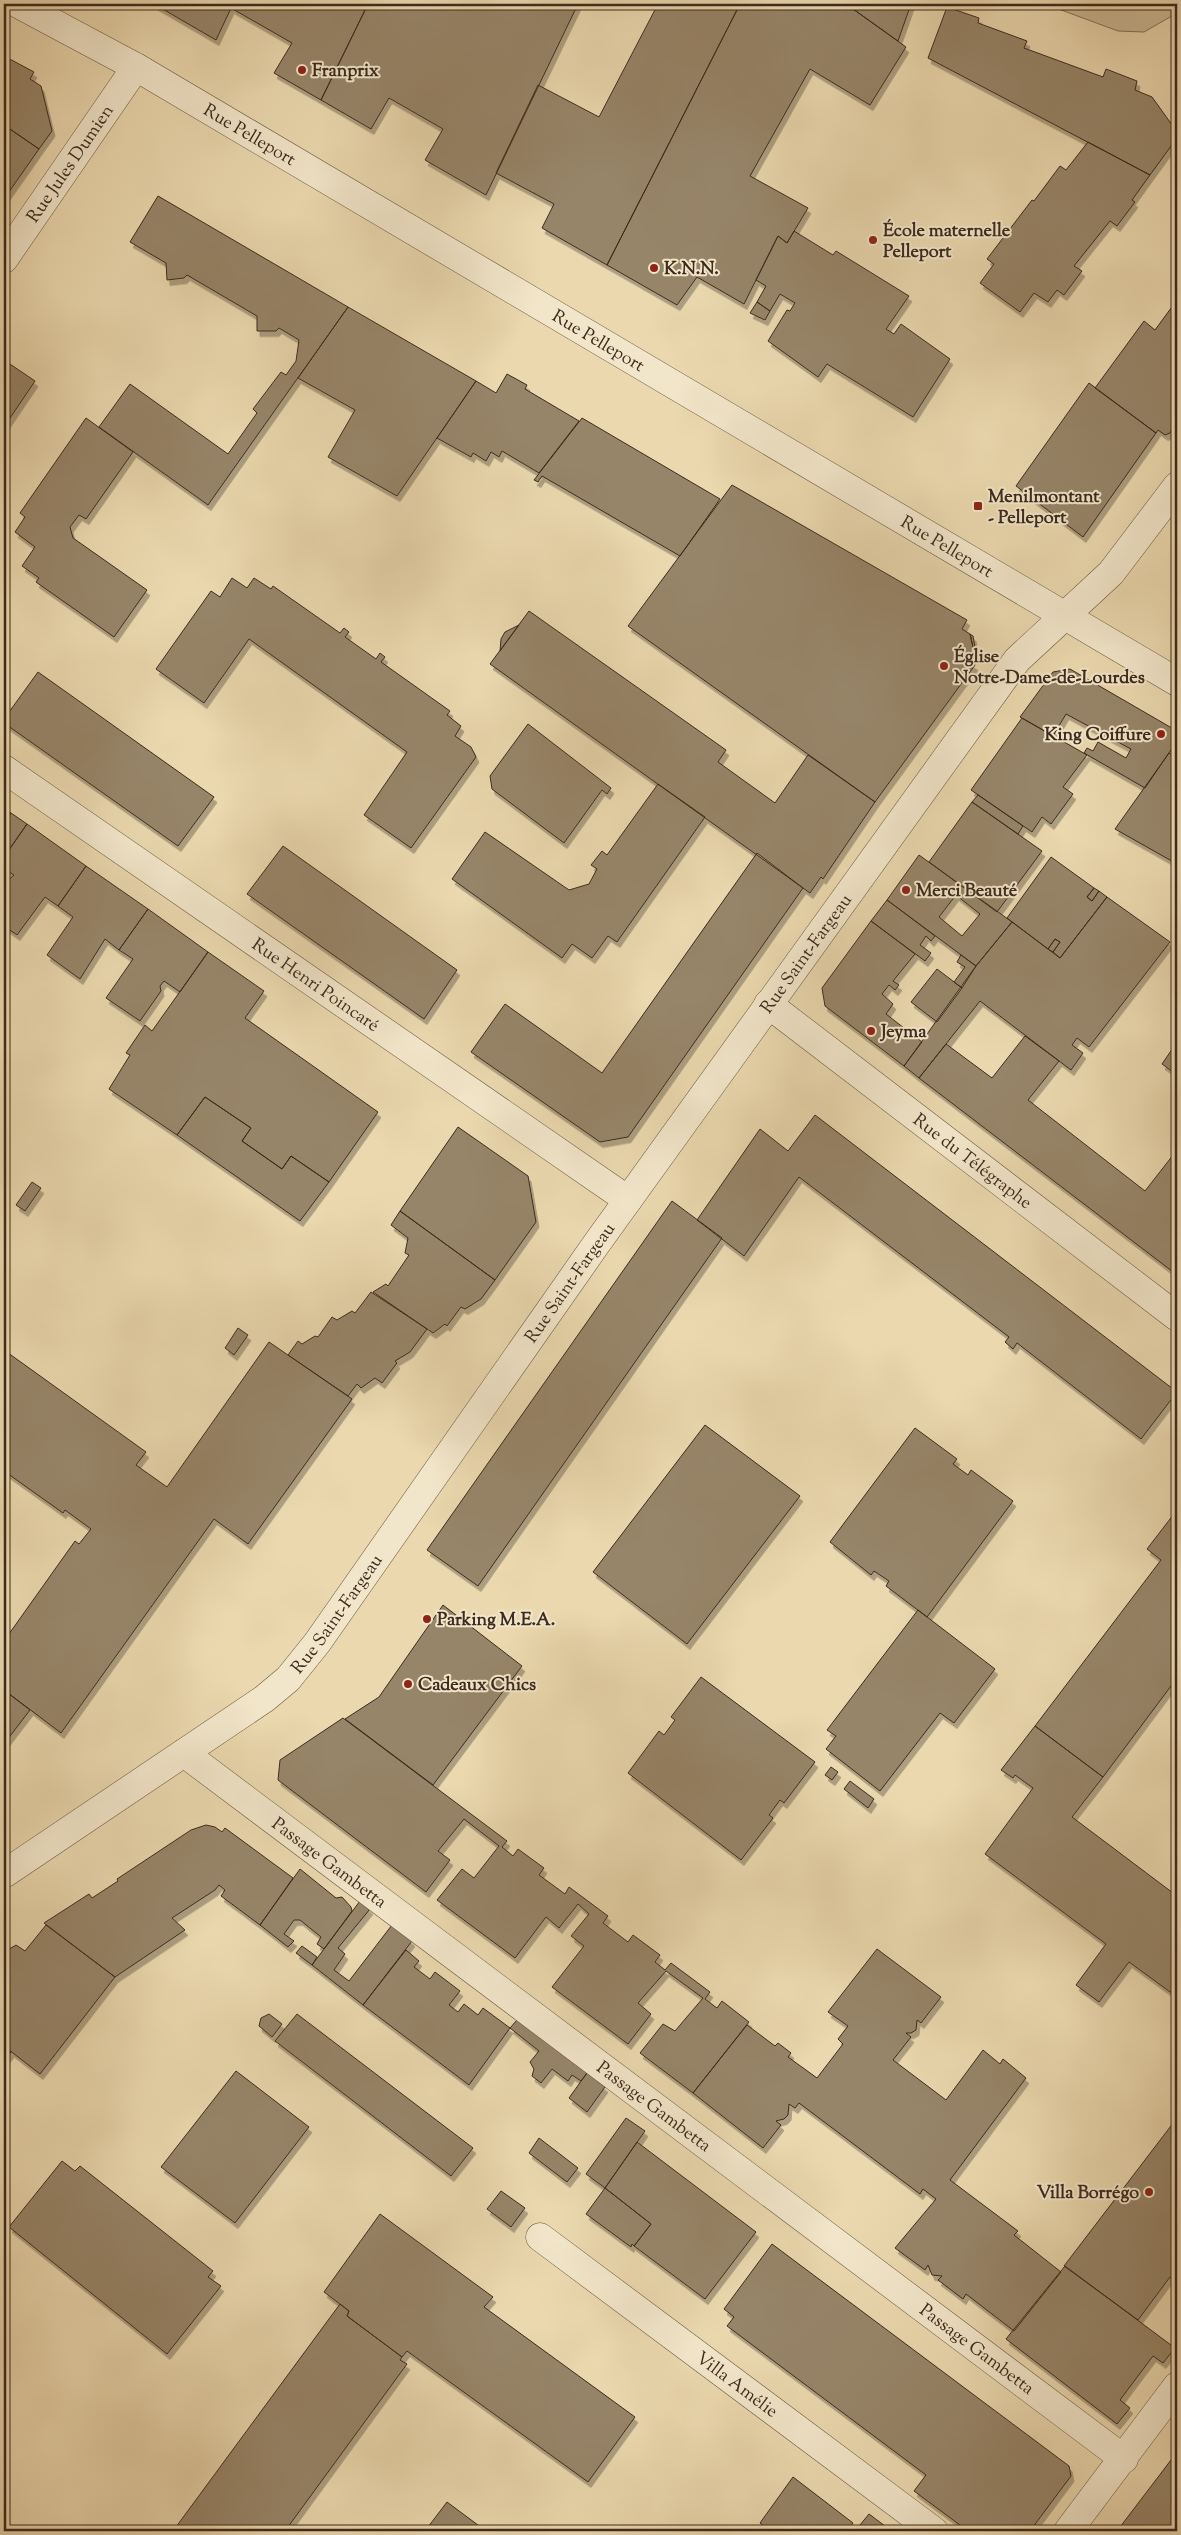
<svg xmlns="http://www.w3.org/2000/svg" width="1181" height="2535" font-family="'Sorts Mill Goudy',serif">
  <defs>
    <filter id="shadow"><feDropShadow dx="3" dy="5.5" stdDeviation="0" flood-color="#0004"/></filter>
  </defs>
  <rect width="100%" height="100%" fill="#ebd8ae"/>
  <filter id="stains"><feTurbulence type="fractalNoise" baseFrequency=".004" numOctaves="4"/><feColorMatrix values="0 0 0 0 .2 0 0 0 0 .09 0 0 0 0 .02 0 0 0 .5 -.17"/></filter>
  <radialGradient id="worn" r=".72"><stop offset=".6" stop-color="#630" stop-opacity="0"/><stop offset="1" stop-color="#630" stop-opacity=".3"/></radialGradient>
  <path fill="#cdbb96" stroke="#84735a" d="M1045,4H1177V13L1144,32L1118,31Z"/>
  <path fill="#978569" stroke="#3c2b1e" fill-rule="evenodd" filter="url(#shadow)" d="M154,4H233L216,40Z
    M233,4H368L321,100L274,73L292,43L231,8Z
    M368,4H578L486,195L425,160L443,129L389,98L371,129L321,100Z
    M658,4H740L607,265L542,228L554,204L496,173L538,85L599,117Z
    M740,4H846L906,47L870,105L810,69L750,176L808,208L787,243L778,236L744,304L697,277L677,305L607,265Z
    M846,4H911L898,41Z
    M947,7L979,18L978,23L1027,41L1024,48L1103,77L1106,69L1137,81L1135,90L1152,97L1175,129L1174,142L1150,175L928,58Z
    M4,56L34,72L30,79L41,86L52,131L39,149L4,125Z
    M4,125L39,149L4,199Z
    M1088,142L1150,175L1132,200L1135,202L1117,226L1110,221L1074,266L1082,271L1064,295L1057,290L1048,302L1034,293L1020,312L980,283L994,264L987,259L1032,200L1034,201L1060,166L1066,170Z
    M158,196L348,307L208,505L99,427L130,384L228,454L257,413L253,409L281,372L286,375L296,361L299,340L279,328L276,331H257V316L187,275L184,278L167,280L166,263L130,242Z
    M794,231L833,255L836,251L909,296L886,329L894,334L901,324L950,359L913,417L827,364L818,377L768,341L787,310L790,311L795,303L780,294L770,311L757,302L766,286L756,280L778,236L787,243Z
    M1177,300V420L1170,433L1165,435L1158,430L1156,433L1095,388L1144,321L1155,330Z
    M757,302L770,311L765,320L750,313Z
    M348,307L476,381L397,496L328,457L355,410L298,378Z
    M4,360L35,381L4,427Z
    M507,374L527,385L525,389L579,421L539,473L502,451L499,457L491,452L486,461L473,453L471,457L437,438L476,381L496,393Z
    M1089,383L1156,433L1083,537L1016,486Z
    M86,418L133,452L86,519L79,515L70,527L73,538L147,590L114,637L36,582L39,578L22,566L35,547L15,532L25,517L20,513Z
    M582,418L720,499L680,556L542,476L538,482L534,480Z
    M732,485L967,620L962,629L970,634L975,656L970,662L975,665L875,802L628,626Z
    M232,578L247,588L254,578L271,589L273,586L340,633L344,628L349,632L345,637L376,659L380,653L385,657L381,662L450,711L447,715L461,726L455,736L471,747L476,757L411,848L364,815L407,752L249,639L204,703L156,669L211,591L220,597Z
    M529,611L726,750L718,762L775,803L808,755L875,802L823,879L821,877L810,893L490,664Z
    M519,625L500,651L501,639L505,632Z
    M970,634L973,636L976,653L975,656Z
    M1070,669L1177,731V741L1145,788L1084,753L1087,748L1093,751L1098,742L1126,758L1131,749L1066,714L1053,736L1020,717L1053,672Z
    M38,672L214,797L178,846L4,723V719Z
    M1022,718L1087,755L1063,787L1073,794L1051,824L1042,817L1032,832L971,790Z
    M528,724L611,788L607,794L602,790L564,843L492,789L490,776Z
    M1169,753L1177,758V864L1115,829Z
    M658,784L705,817L617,942L608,936L592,958L572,944L562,958L452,879L485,832L569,890L589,884L597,869L591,865L602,851L607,855Z
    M978,795L1023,826L1018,834L972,802Z
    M972,802L1042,851L997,912L929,862Z
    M4,808L11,813L4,822Z
    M11,813L27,824L4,857V822Z
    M27,824L86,866L58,906L45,897L17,935L4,926V884L14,875L4,869V857Z
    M283,846L457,970L424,1019L247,894Z
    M757,853L803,888L628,1137L600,1142L471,1052L505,1004L602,1073Z
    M919,855L1012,922L976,966L887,900ZM956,895L980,914L962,936L939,917Z
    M1051,857L1094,888L1087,897L1092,901L1099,891L1107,897L1060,958L1053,952L1060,942L1055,939L1048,949L1007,918Z
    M86,866L148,909L119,950L105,939L80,979L47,955L73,917L58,906Z
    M1094,888L1099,891L1092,901L1087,897Z
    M1107,897L1170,942L1089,1047L1077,1038L1072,1045L1083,1053L1071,1070L980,1001L919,1078L904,1066L976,966L1012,922L1060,958Z
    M887,900L935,936L931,941L926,936L920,945L931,953L925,961L871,921Z
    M148,909L208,952L180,992L164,981L160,986L161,991L140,1021L106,998L133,959L119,950Z
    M871,921L915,954L893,981L899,985L895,990L889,985L882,994L893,1004L886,1014L922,1042L904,1066L825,1006L822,988Z
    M1055,939L1060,942L1053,952L1048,949Z
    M208,952L264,991L245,1018L378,1112L329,1182L291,1156L282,1169L242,1141L251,1128L205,1097L177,1135L109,1089L130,1055L126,1053L145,1025L152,1031Z
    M961,955L976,966L962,988L954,982L965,967L957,962Z
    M937,969L962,988L937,1022L911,1002Z
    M1025,1036L1059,1061L1028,1100L1145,1191L1177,1150V1275L919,1078L946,1044L992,1078Z
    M1177,1042V1075L1162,1064Z
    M205,1097L251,1128L242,1141L282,1169L291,1156L329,1182L300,1221L177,1135Z
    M815,1115L1177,1392L1141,1439L1017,1343L1013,1349L1005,1342L1009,1337L799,1177L744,1256L697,1220L760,1129L788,1151Z
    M458,1127L528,1176L536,1222L495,1280L400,1211Z
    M32,1182L41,1188L25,1211L16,1205Z
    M672,1201L722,1238L478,1586L427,1550Z
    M400,1211L495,1280L481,1299L465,1309L461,1307L447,1326L445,1324L433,1333L373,1292L386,1284L388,1286L409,1255L405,1253L408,1238L391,1225Z
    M371,1292L427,1329L410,1352L395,1361L397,1363L382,1383L375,1378L361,1388L357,1384L348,1396L288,1355L298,1341L302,1344L315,1336L318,1337L332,1317L337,1320L352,1311L355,1313Z
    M238,1328L248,1335L234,1355L225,1348Z
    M269,1342L352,1399L248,1544L214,1519L61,1733L4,1690V1641L75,1541L79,1544L91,1529L65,1510L63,1513L4,1471V1350L146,1452L136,1465L167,1487Z
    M705,1425L800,1496L687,1644L593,1572Z
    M915,1428L957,1459L953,1464L968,1475L971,1470L1013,1501L927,1617L886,1586L889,1581L874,1571L871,1575L830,1542Z
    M1177,1510V1678L1103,1777L1035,1726L1161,1560L1147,1549Z
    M443,1605L522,1666L433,1785L345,1719L379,1697Z
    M918,1610L995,1669L954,1723L940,1713L880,1791L826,1749L836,1736L827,1730Z
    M701,1677L815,1762L784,1803L780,1800L769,1815L773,1818L741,1860L628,1773L659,1731L664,1735L675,1720L671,1717Z
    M4,1690L30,1710L4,1744Z
    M343,1718L507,1841L502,1847L513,1856L518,1849L544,1868L539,1875L565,1894L569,1887L608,1916L603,1923L628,1942L633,1935L660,1955L655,1962L665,1970L671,1963L710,1992L705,1999L717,2008L722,2001L749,2022L693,2093L640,2053L663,2024L675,2031L703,1998L666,1971L638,2003L651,2014L628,2044L552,1987L584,1946L571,1936L589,1914L578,1904L559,1928L546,1917L515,1958L437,1900L462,1869L474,1878L499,1846L464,1819L438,1851L450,1860L426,1892L278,1780L280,1760Z
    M1035,1726L1103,1777L1072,1817L1177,1896V1997L1129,1962L1099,2002L1076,1985L1106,1944L985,1854L1033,1788L1015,1775L1013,1778L1001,1770Z
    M831,1767L838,1772L832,1780L825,1775Z
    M850,1781L874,1799L868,1808L844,1789Z
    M206,1825L215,1827L222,1832L225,1828L293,1878L260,1925L221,1896L225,1890L219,1885L215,1890L172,1918L185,1930L115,1977L44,1923L89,1894L92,1898L118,1881L117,1879L191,1830Z
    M300,1869L336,1898L342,1897L351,1907L352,1911L324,1949L317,1944L321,1937L300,1920H294L284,1934L294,1941L288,1947L260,1925Z
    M360,1901L370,1909L338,1948L345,1954L334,1970L349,1981L392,1925L412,1941L363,2005L312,1965Z
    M46,1925L115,1977L40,2074L4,2046V1952L16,1945L25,1951Z
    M302,1946L317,1957L312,1965L296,1953Z
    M877,1949L941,1997L921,2023L917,2020L916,2030L911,2033H906L911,2037L893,2060L946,2100L983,2050L1000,2064L1003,2059L1026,2078L950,2180L1018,2231L1014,2235L1061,2272L1014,2331L966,2294L963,2299L938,2280L942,2276L932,2275L928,2265L925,2270L895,2248L936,2199L923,2189L920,2194L799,2103L795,2108L789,2104L788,2115L784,2119L776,2121L781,2125L763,2148L693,2093L747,2025L775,2046L778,2043L791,2053L788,2057L817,2078L843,2044L838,2039L848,2026L828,2012Z
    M406,1950L419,1961L414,1967L430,1979L435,1972L460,1991L449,2005L458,2012L464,2004L478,2015L483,2008L510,2028L469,2085L363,2005Z
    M269,2014L282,2024L272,2037L259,2026L261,2018Z
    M297,2014L473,2148L451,2176L275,2041Z
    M517,2020L587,2073L581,2081L572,2075L568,2081L552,2069L541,2083L532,2076L534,2069L530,2062L539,2051L510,2028Z
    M4,2046L11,2052L4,2061Z
    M236,2071L309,2127L235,2223L161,2167Z
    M587,2073L605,2087L587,2112L569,2098Z
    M626,2118L645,2131L605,2188L586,2174Z
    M1177,2118V2283L1170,2277L1138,2320L1064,2266Z
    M539,2138L578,2168L567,2182L529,2153Z
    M637,2142L756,2232L705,2299L634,2246L651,2224L605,2188Z
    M62,2161L75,2171L80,2166L213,2271L208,2277L221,2286L167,2354L9,2227Z
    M605,2188L651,2224L634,2246L632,2244L631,2247L586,2214Z
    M501,2191L525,2208L511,2227L487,2209Z
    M380,2214L493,2297L484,2307L635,2417L588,2482L407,2351L402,2357L347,2316L349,2311L324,2292Z
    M772,2244L1069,2466L1071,2476L1030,2531H968L914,2491L926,2475L727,2326L734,2317L724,2309Z
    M1065,2266L1175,2348L1163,2363L1153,2356L1120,2400L1130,2408L1117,2424L1006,2339Z
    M340,2304L349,2311L347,2316L402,2357L400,2360L407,2364L285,2531H173Z
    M1177,2452V2531H1117L1171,2460Z
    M793,2477L853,2523L847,2531H770L760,2523Z
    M447,2502L486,2531H425Z
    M869,2514L889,2529L888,2531H855Z
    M4,2521L15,2531H4Z"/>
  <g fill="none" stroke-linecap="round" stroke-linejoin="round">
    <g stroke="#685642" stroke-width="29">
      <g id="pedestrian">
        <path id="s1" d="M184,1753L1124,2459"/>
      </g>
    </g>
    <g stroke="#685642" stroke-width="29">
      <g id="minor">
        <path id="s2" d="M18,4L136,67L1177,682"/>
        <path id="s3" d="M4,259L136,67"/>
        <path id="s4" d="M4,769L628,1200"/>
        <path id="s5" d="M768,1004L1177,1317"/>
        <path id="s6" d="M540,2237L934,2531"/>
        <path d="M1068,2531L1177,2386"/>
      </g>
    </g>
    <g stroke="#685642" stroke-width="29">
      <g id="tertiary">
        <path id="s7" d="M4,1874L264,1699L288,1679L317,1643L597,1243L1017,660L1111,573L1177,486"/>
      </g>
    </g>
    <use href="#pedestrian" stroke="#f2e6ca" stroke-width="28"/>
    <use href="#minor" stroke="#f2e6ca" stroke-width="28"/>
    <use href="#tertiary" stroke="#f2e6ca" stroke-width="28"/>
  </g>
  <g fill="#8f2418" stroke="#f2e6ca" stroke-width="2">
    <circle cx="302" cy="70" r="5"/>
    <circle cx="873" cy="240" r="5"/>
    <circle cx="654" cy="268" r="5"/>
    <rect x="973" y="501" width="10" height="10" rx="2.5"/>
    <circle cx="944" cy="666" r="5"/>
    <circle cx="1161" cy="734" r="5"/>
    <circle cx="906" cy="890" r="5"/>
    <circle cx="871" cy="1031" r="5"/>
    <circle cx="427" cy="1619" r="5"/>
    <circle cx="408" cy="1684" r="5"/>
    <circle cx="1149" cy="2192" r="5"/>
  </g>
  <g text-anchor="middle" stroke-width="4" stroke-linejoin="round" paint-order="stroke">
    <g font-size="18" font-weight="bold" fill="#3c2b1e" stroke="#f2e6ca" text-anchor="start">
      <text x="312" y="76">Franprix</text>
      <text x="883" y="236">École maternelle<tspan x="883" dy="21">Pelleport</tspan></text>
      <text x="664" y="274">K.N.N.</text>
      <text x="988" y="502">Menilmontant<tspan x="988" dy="21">- Pelleport</tspan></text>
      <text x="954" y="662">Église<tspan x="954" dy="21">Notre-Dame-de-Lourdes</tspan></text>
      <text x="1151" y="740" text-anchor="end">King Coiffure</text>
      <text x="916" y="896">Merci Beauté</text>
      <text x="881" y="1037">Jeyma</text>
      <text x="437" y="1625">Parking M.E.A.</text>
      <text x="418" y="1690">Cadeaux Chics</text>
      <text x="1139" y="2198" text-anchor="end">Villa Borrégo</text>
    </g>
    <g font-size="18" fill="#3c2b1e" stroke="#f2e6ca">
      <text dy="6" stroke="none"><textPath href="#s2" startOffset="266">Rue Pelleport</textPath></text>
      <text dy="6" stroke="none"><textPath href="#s3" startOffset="116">Rue Jules Dumien</textPath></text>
      <text dy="6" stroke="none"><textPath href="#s2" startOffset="671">Rue Pelleport</textPath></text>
      <text dy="6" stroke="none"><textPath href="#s2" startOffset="1076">Rue Pelleport</textPath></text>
      <text dy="6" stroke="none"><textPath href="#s7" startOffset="1236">Rue Saint-Fargeau</textPath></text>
      <text dy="6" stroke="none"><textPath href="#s4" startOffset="379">Rue Henri Poincaré</textPath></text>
      <text dy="6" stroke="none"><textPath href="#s5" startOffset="258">Rue du Télégraphe</textPath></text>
      <text dy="6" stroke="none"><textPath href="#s7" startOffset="831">Rue Saint-Fargeau</textPath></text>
      <text dy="6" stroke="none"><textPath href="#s7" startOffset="426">Rue Saint-Fargeau</textPath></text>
      <text dy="6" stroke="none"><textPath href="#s1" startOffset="182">Passage Gambetta</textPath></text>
      <text dy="6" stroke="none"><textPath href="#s1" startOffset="588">Passage Gambetta</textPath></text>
      <text dy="6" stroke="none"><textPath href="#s1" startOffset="992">Passage Gambetta</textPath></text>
      <text dy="6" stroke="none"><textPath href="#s6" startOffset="246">Villa Amélie</textPath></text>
    </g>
  </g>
  <rect width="1181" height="2535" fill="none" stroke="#ebd8ae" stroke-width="20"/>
  <rect x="5" y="5" width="1171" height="2525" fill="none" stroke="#3c2b1e" stroke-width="2.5"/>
  <rect x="10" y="10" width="1161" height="2515" fill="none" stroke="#3c2b1e"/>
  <rect width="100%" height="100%" filter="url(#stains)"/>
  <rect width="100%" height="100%" fill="url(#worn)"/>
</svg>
